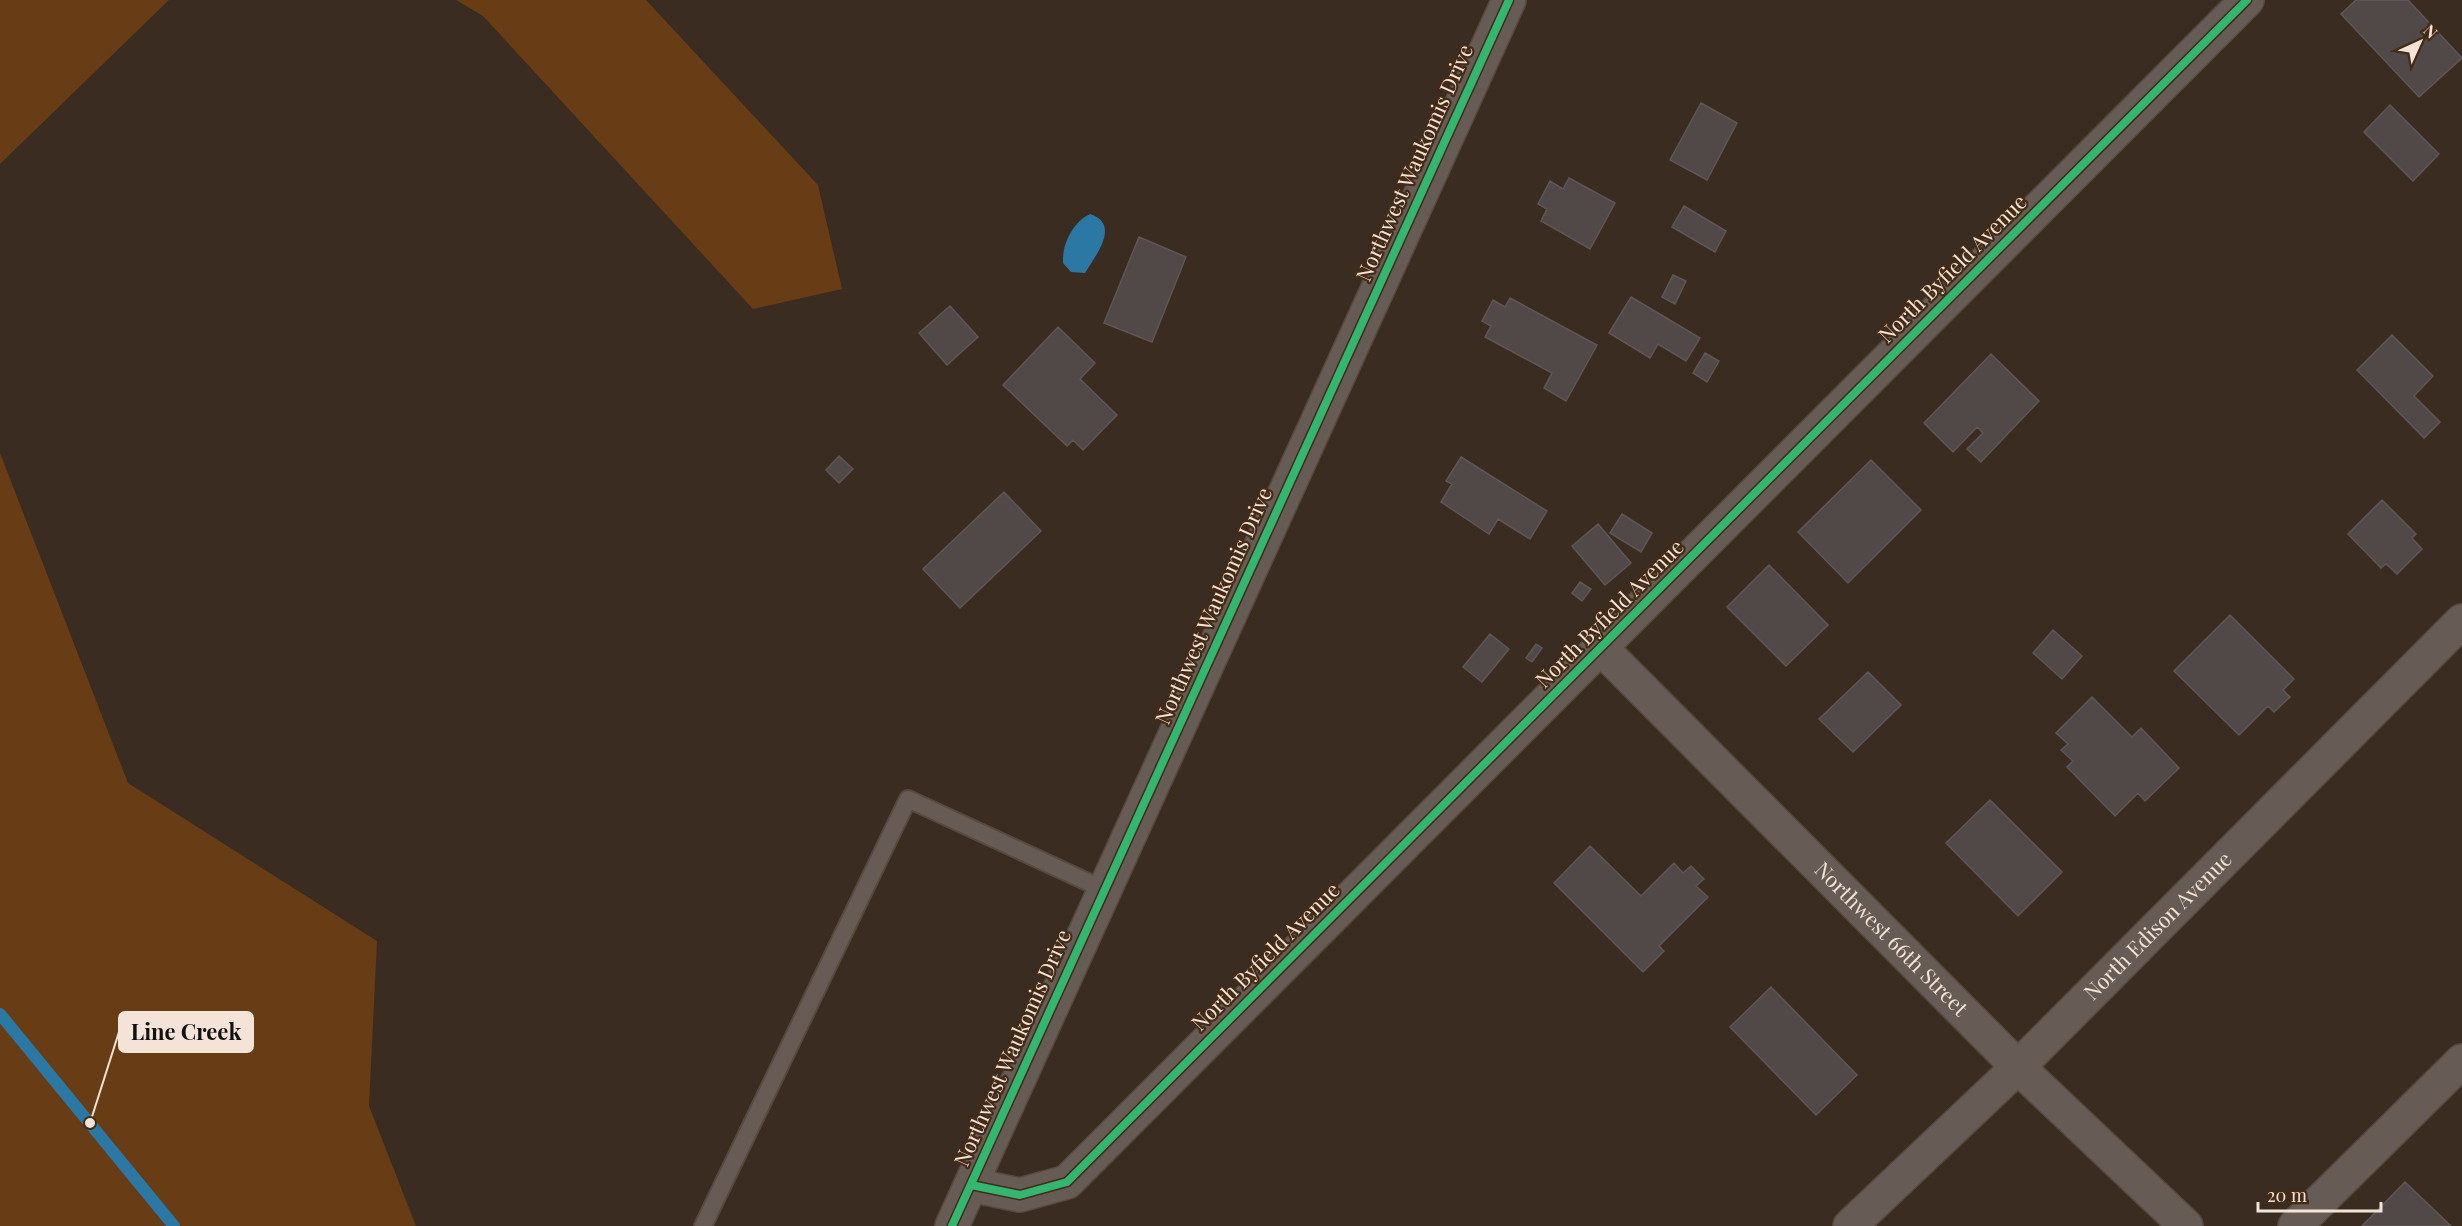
<svg xmlns="http://www.w3.org/2000/svg" width="2462" height="1226" font-family="'Playfair Display',serif">
  <rect width="100%" height="100%" fill="#3a2c20"/>
  <path fill="#683c14" d="M0,0H169L0,164Z
    M456,0H646L818,185L842,289L753,309L483,16Z
    M0,453L128,783L377,941L369,1106L416,1226H0Z"/>
  <path fill="#2c78a4" d="M1090,214C1121,224 1096,255 1085,273L1071,272L1063,263C1062,244 1073,222 1090,214Z"/>
  <g fill="none" stroke-linecap="round" stroke-linejoin="round">
    <path stroke="#2c78a4" stroke-width="12" d="M0,1014L174,1226"/>
  </g>
  <path fill="#514848" stroke="#5f5656" stroke-width="1.5" d="M2356,0H2408L2462,58L2419,97L2341,14Z
    M1701,103L1737,123L1707,180L1670,160Z
    M2390,105L2439,154L2413,181L2364,132Z
    M1569,178L1615,203L1590,249L1541,221L1547,209L1538,204L1550,181L1563,189Z
    M1684,206L1726,231L1715,252L1672,227Z
    M1139,237L1186,257L1152,342L1104,323Z
    M1673,275L1686,281L1675,304L1662,297Z
    M1631,297L1700,338L1686,361L1658,344L1650,358L1609,333Z
    M1510,298L1597,345L1566,401L1544,388L1552,373L1485,337L1491,326L1482,321L1493,300L1505,307Z
    M950,306L978,337L947,365L919,333Z
    M1058,327L1095,363L1080,379L1117,415L1083,450L1073,440L1067,446L1003,385Z
    M2392,335L2433,376L2414,396L2440,422L2424,438L2357,370Z
    M1705,353L1719,361L1707,382L1693,373Z
    M1991,354L2039,401L1981,462L1967,449L1983,433L1977,427L1953,452L1924,423Z
    M839,456L853,469L839,483L826,470Z
    M1461,457L1547,511L1530,539L1498,519L1489,534L1441,502L1452,484L1446,481Z
    M1871,460L1921,510L1848,583L1798,532Z
    M1004,492L1041,531L960,608L923,569Z
    M2382,500L2416,534L2412,538L2422,549L2397,574L2386,564L2381,568L2348,534Z
    M1622,514L1652,533L1641,552L1610,533Z
    M1598,524L1631,563L1605,585L1572,546Z
    M1769,565L1828,625L1786,666L1727,607Z
    M1580,582L1591,589L1582,601L1572,593Z
    M2230,615L2294,679L2283,690L2290,697L2274,712L2268,706L2239,735L2174,671Z
    M2053,630L2082,656L2062,679L2033,653Z
    M1490,634L1509,649L1482,682L1463,667Z
    M1536,644L1542,648L1532,662L1526,658Z
    M1868,672L1901,705L1853,752L1819,719Z
    M2092,697L2132,737L2141,728L2179,768L2145,801L2138,793L2115,816L2067,767L2073,761L2061,750L2068,744L2056,733Z
    M1990,800L2062,872L2018,916L1946,843Z
    M1590,846L1641,896L1674,863L1683,873L1691,866L1704,879L1696,886L1708,897L1659,946L1664,951L1643,972L1554,883Z
    M1771,987L1857,1075L1816,1115L1730,1027Z
    M2405,1182L2451,1226H2362Z"/>
  <g fill="none" stroke-linecap="round" stroke-linejoin="round">
    <g stroke="#564a40" stroke-width="20">
      <path id="lane" d="M703,1226L908,799L1105,890"/>
    </g>
    <g stroke="#564a40" stroke-width="36">
      <g id="street">
        <path id="s1" d="M1601,648L2018,1067L2186,1226"/>
        <path d="M971,1185L1020,1195L1067,1182L2247,0"/>
        <path id="s2" d="M1850,1226L2018,1067L2462,621"/>
        <path d="M2295,1226L2462,1061"/>
      </g>
    </g>
    <g stroke="#564a40" stroke-width="36">
      <path id="secondary" d="M952,1226L1509,0"/>
    </g>
    <use href="#lane" stroke="#675c55" stroke-width="16"/>
    <use href="#street" stroke="#675c55" stroke-width="33"/>
    <use href="#secondary" stroke="#675c55" stroke-width="33"/>
    <g stroke="#442b16" stroke-width="11">
      <path id="cycleway" d="M971,1185L1020,1195L1067,1182L2247,0
        M952,1226L1509,0"/>
    </g>
    <use href="#cycleway" stroke="#33b770" stroke-width="8"/>
  </g>
  <g text-anchor="middle" stroke-width="4.5" stroke-linejoin="round" paint-order="stroke">
    <g font-size="21" fill="#f4e3d7" stroke="#442b16">
      <text transform="translate(1415 163) rotate(-66)" y="7">Northwest Waukomis Drive</text>
      <text transform="translate(1953 269) rotate(-45)" y="7">North Byfield Avenue</text>
      <text transform="translate(1214 606) rotate(-66)" y="7">Northwest Waukomis Drive</text>
      <text transform="translate(1610 614) rotate(-45)" y="7">North Byfield Avenue</text>
      <text dy="7" stroke="none"><textPath href="#s2" startOffset="430">North Edison Avenue</textPath></text>
      <text dy="7" stroke="none"><textPath href="#s1" startOffset="411">Northwest 66th Street</textPath></text>
      <text transform="translate(1266 957) rotate(-45)" y="7">North Byfield Avenue</text>
      <text transform="translate(1013 1048) rotate(-66)" y="7">Northwest Waukomis Drive</text>
    </g>
  </g>
  <path fill="none" stroke="#f4e3d7" stroke-width="2" d="M90 1123L119 1032"/>
  <circle fill="#f4e3d7" stroke="#442b16" stroke-width="2" cx="90" cy="1123" r="6"/>
  <rect fill="#f4e3d7" stroke="#f4e3d7" stroke-width="2" x="119" y="1012" width="134" height="40" rx="6"/>
  <g font-size="22" text-anchor="middle" font-weight="bold" fill="#111">
    <text x="186" y="1040">Line Creek</text>
  </g>
  <g transform="translate(2420 42) rotate(45)" stroke="#442b16" stroke-width="4.5" paint-order="stroke">
  <path d="M0-4.5L10 22L0 15L-10 22Z" fill="#f4e3d7"/>
  <text y="-9" font-size="16" font-weight="bold" text-anchor="middle" fill="#f4e3d7">N</text>
  </g>
  <path d="M2258 1202v9h123v-9" fill="none" stroke="#f4e3d7" stroke-width="3"/>
  <text x="2267" y="1202" font-size="18" fill="#f4e3d7" stroke="#442b16" stroke-width="4.5" paint-order="stroke">20 m</text>
</svg>
